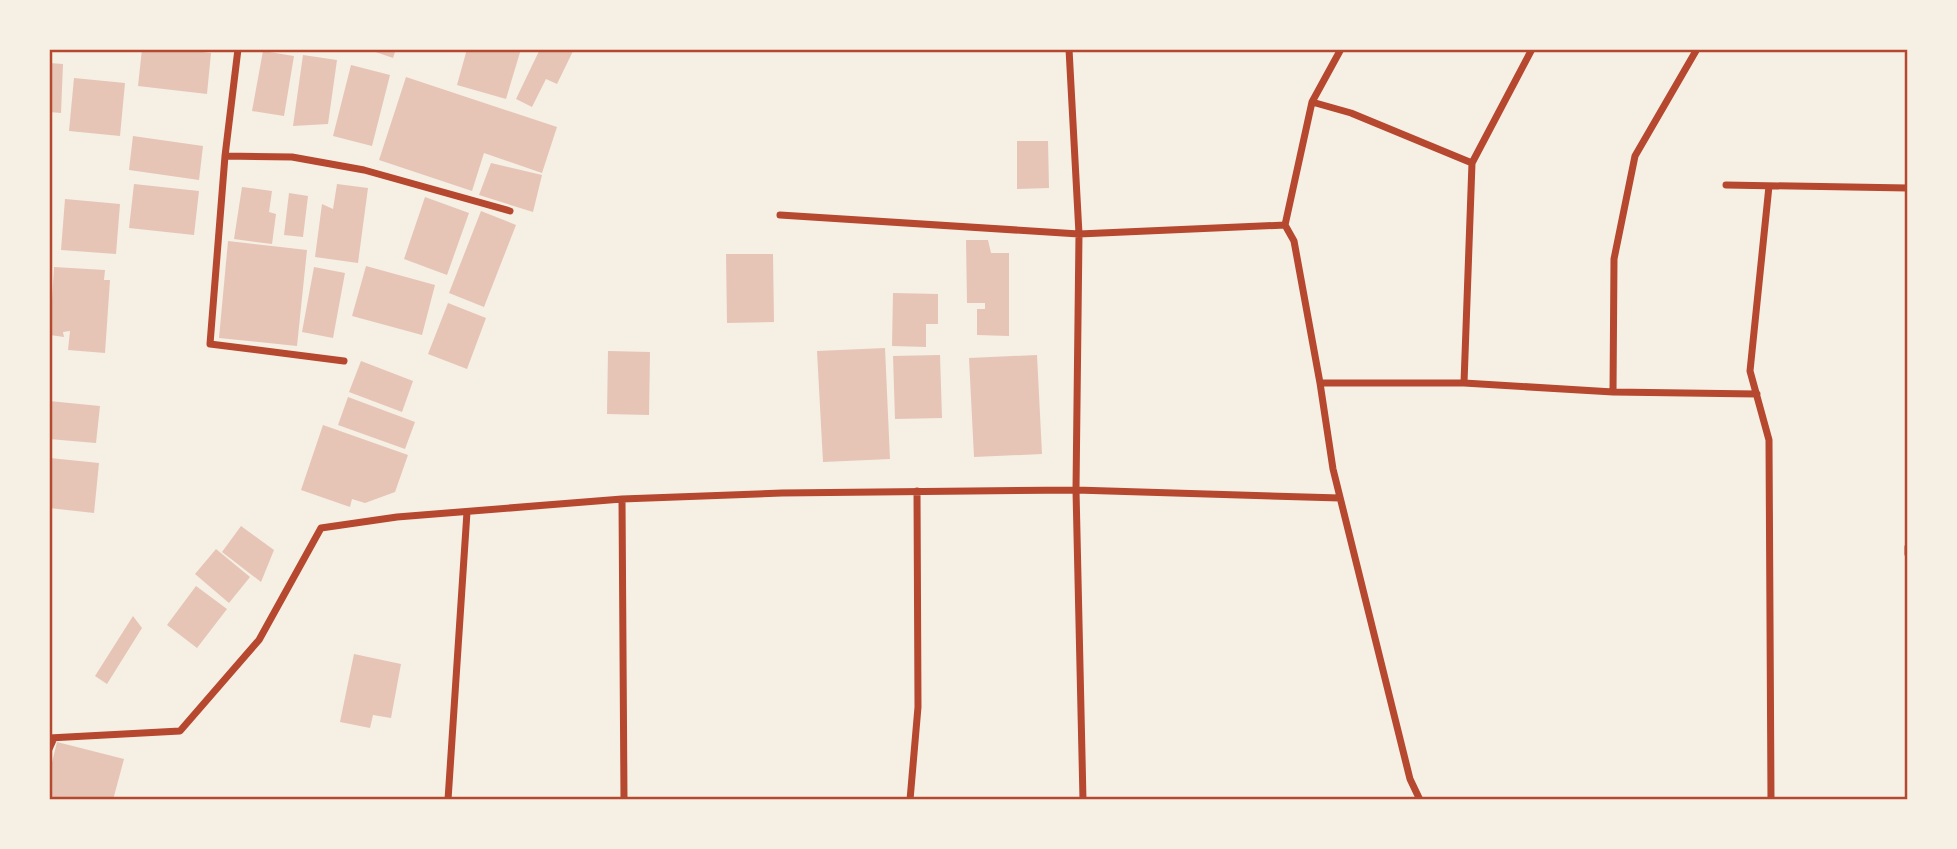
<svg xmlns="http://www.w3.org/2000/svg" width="1957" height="849" viewBox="0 0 1957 849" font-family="Manrope,sans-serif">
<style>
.building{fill:#e6c5b7}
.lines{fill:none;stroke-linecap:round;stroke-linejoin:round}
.minor{stroke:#b5482f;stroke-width:7}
.neatline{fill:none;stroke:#b5482f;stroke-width:2.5}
</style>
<rect width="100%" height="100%" fill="#f6efe4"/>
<!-- building -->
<path class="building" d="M142 49H173L211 53 207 94 138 86Z
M367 49H396L393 58Z
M467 49H521L506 99 457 85Z
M540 49H574L557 84 546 79 532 107 516 99Z
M263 51 294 56 284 116 252 111Z
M303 55 337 60 328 124 293 126Z
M49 63 63 64 61 113 49 112Z
M351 65 390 75 372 146 333 136Z
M406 77 557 127 542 173 484 153 472 191 379 160Z
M74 78 125 83 120 136 69 131Z
M133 136 203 146 199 180 129 170Z
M1017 141H1048L1049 188 1017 189Z
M491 163 542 175 533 212 479 195Z
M134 184 199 191 194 235 129 228Z
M337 184 368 188 358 263 315 257 322 204 333 209Z
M242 187 272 191 269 212 276 214 272 244 234 239Z
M289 193 308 196 303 237 284 235Z
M425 197 469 213 447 275 404 259Z
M65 199 120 204 116 254 61 250Z
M481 211 516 225 484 307 449 293Z
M966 240H988L991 253H1009V336L977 335V309H985V303H967Z
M228 241 307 250 297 346 219 338Z
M726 254H773L774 322 727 323Z
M366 266 435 285 422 335 352 316Z
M54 267 105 270 104 280H110L105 353 68 350 70 331 63 332 64 337 50 335Z
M314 267 345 273 333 338 302 332Z
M893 293 938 294V324H926V347L892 346Z
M448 303 486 318 467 369 428 354Z
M885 348 890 459 823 462 817 351Z
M608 351 650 352 649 415 607 414Z
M940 355 942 418 895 419 893 356Z
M1037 355 1042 454 974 457 969 358Z
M361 361 413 381 402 412 349 392Z
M348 397 415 422 405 449 338 425Z
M49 401 100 406 96 443 49 439Z
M323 425 408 455 395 492 365 503 352 499 350 507 301 490Z
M50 458 99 463 94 513 49 508Z
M241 526 274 550 261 582 222 552Z
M216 549 250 577 229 603 195 574Z
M196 586 227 609 197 648 167 625Z
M133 616 142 628 107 684 95 676Z
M354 654 401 664 391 718 373 715 370 728 340 722Z
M57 742 124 759 113 800H49V775Z"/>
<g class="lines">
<!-- minor -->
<path class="minor" d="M238 49 225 156 210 344 344 361
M1069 49 1079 234 1076 490 1083 800
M1341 49 1312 102 1285 225 1294 241 1320 383 1333 469 1410 779 1420 800
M1312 102 1351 113 1472 163
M225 156 292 157 364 170 510 211
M1726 185 1908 188
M1769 186 1750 371 1769 440 1771 800
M780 215 1079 234 1285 225
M1320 383H1464L1613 392 1757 394
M1464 383 1472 163 1532 49
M1613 392 1614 259 1635 156 1697 49
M622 499 624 800
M1908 547V554
M49 738 180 731 259 640 321 528 397 517 622 499 782 493 1076 490 1340 498
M49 749 54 738
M448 800 467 512
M910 800 918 707 917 491"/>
</g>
<!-- border -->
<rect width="1957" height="849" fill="none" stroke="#f6efe4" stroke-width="102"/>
<rect x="51" y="51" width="1855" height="747" class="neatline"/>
</svg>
